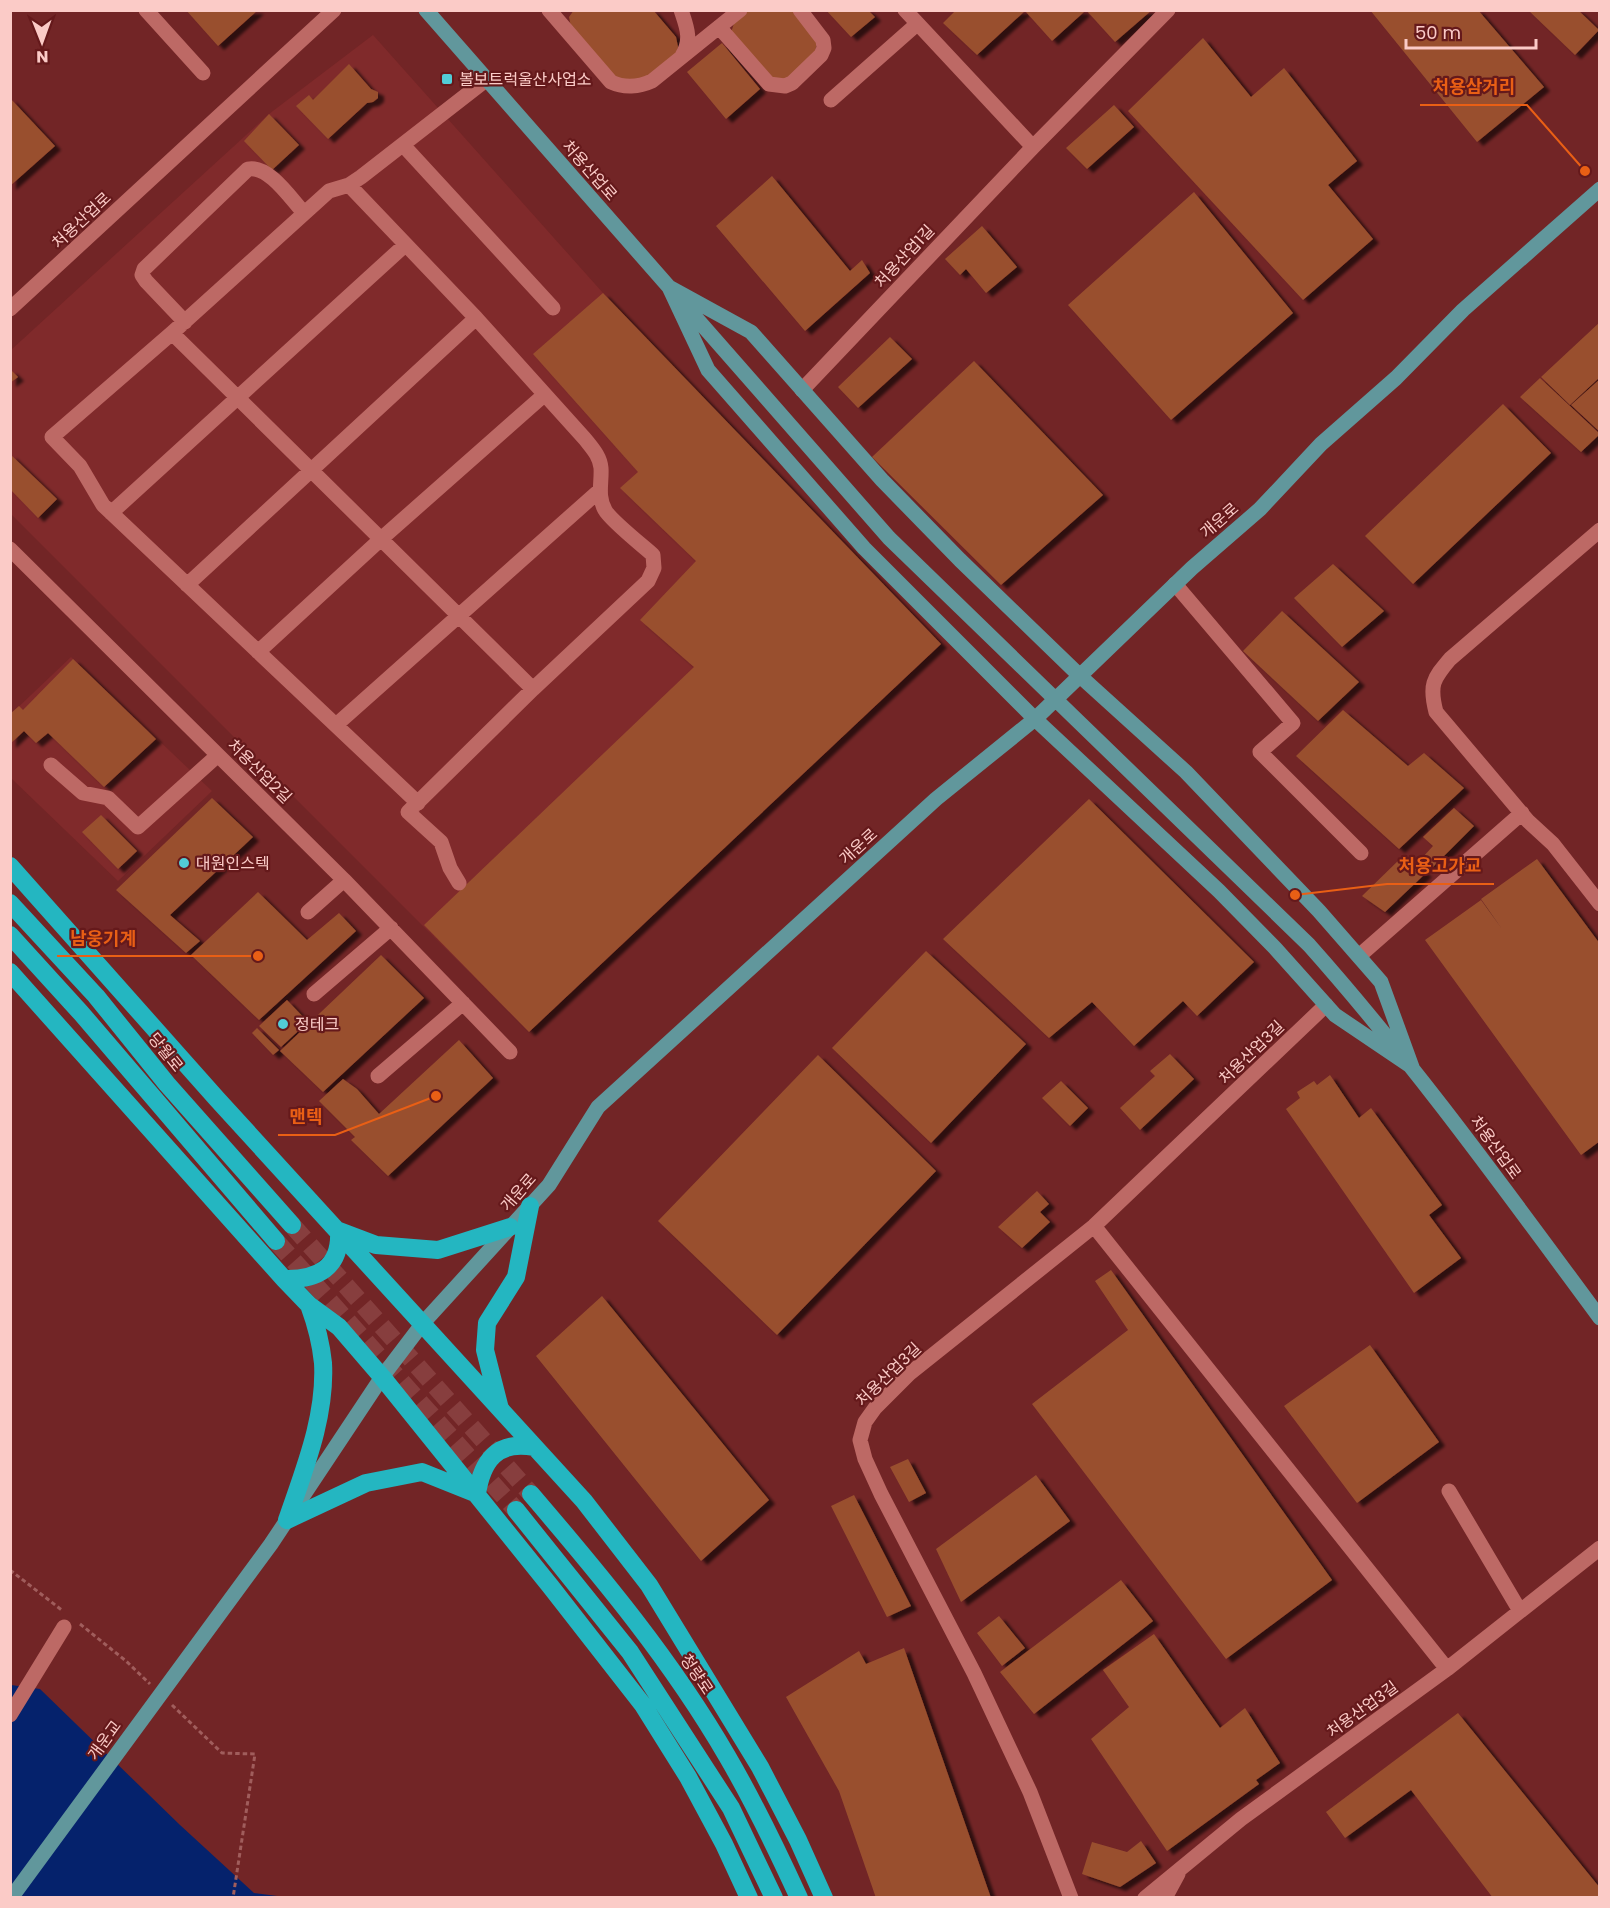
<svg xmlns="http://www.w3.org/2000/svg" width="1610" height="1908" viewBox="0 0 1610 1908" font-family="Poppins,'Noto Sans KR',sans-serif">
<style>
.built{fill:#802a2b}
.water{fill:#05226c}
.building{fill:#994f2f;filter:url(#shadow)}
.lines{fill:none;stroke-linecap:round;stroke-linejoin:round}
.highway-tunnel{stroke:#873e3e;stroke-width:18;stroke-dasharray:18 9;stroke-linecap:butt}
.path{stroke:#a05d5c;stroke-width:3;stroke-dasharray:4.5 3;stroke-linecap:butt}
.minor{stroke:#bd6965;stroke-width:15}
.major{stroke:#61979c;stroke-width:15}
.highway{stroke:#24b6c1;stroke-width:18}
.poi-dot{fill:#52ccd6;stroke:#65191b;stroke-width:2}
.labels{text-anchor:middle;stroke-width:4.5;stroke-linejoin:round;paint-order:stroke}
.poi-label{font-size:16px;fill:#fbcbc7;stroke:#65191b;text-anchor:start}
.street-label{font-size:16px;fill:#fbcbc7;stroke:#65191b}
.leader{fill:none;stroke:#e95f15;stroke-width:2}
.callout-dot{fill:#e95f15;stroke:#65191b;stroke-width:2}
.callout-label{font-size:18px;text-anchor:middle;font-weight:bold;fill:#e95f15;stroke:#65191b;stroke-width:4.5;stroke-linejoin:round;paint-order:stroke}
</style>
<defs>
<filter id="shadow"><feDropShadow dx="6" dy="4" stdDeviation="1.5" flood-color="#0009"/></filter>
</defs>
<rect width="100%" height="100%" fill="#722526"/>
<!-- built -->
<path class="built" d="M373 35 603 293 941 644 529 1032 11 514V350L269 114Z
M71 657 212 791 118 881 11 778V714Z"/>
<!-- water -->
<path class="water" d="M11 1685 40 1689 180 1825 254 1893 285 1897 11 1898Z"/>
<!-- building -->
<path class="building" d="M186 10H258L218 46Z
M574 10H653L676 37 678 47 677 53 642 81 616 79 571 27 569 17Z
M749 10H792L817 40 815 54 784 81 778 83 731 33 734 23Z
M826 10H868L875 17 851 37Z
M956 10H1026L977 55 943 23Z
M1028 10H1082L1084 12 1052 41 1026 12Z
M1086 10H1152L1115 42Z
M1370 10H1478L1544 87 1477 142Z
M1528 10H1578L1599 30 1575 55Z
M1203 38 1251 97 1284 68 1357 161 1328 185 1373 239 1303 300 1128 111Z
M722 43 760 89 726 119 687 72Z
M349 64 371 89 378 92V98L373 102 367 103 328 139 296 106 309 95 313 100Z
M10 98 55 146 10 186Z
M1114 105 1134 127 1087 169 1066 148Z
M269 114 299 145 272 170 244 141Z
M772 176 850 271 862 260 870 273 805 331 716 226Z
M1194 192 1293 313 1171 420 1068 305Z
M982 226 1017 267 986 293 966 269 960 275 945 259Z
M603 293 941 644 529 1032 424 925 694 667 640 620 696 561 620 488 638 472 533 354Z
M1600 322V377L1570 405 1541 377Z
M890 337 912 359 858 408 838 387Z
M974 361 1103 495 1001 585 872 457Z
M10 369 18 377 10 383Z
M1540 378 1600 434 1581 452 1520 397Z
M1600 379V432L1571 405Z
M1503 404 1551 453 1413 584 1365 536Z
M10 454 57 499 38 518 10 489Z
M1333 564 1384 611 1342 647 1294 598Z
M1282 611 1359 682 1318 721 1243 651Z
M73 659 156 739 104 787 48 733 36 743 24 731 10 744V714L19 706 23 710Z
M1343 710 1408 766 1424 753 1464 788 1399 849 1296 756Z
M212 798 253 837 170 915 200 941 186 953 116 890Z
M1089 799 1254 962 1197 1016 1183 1001 1134 1046 1092 1002 1049 1038 943 939Z
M1454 808 1474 826 1433 867 1422 858 1433 846 1423 837Z
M101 815 137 851 118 869 82 832Z
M1402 857 1426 873 1385 912 1362 896Z
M1537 859 1600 944V1141L1581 1155 1425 940 1481 900 1502 929 1481 899Z
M258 892 307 940 339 913 356 931 259 1020 191 955Z
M926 951 1026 1044 931 1143 832 1048Z
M381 955 424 998 323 1092 280 1051Z
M287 1000 308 1022 281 1047 259 1026Z
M257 1028 279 1050 273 1055 252 1033Z
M459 1040 493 1078 388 1176 351 1140 355 1137 319 1101 343 1079 357 1089 379 1114Z
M1170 1054 1194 1079 1140 1130 1120 1108 1155 1076 1150 1071Z
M818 1055 936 1171 777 1335 658 1221Z
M1330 1075 1359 1118 1371 1108 1442 1205 1429 1215 1461 1258 1414 1293 1286 1109 1300 1098 1297 1092 1314 1081 1317 1085Z
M1061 1081 1088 1108 1070 1126 1042 1098Z
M1037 1191 1049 1204 1040 1212 1050 1222 1022 1248 998 1227Z
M1111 1270 1332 1580 1226 1659 1032 1404 1128 1330 1095 1281Z
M602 1296 769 1500 701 1561 536 1356Z
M1370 1345 1439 1442 1357 1503 1284 1406Z
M908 1459 926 1493 909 1502 890 1467Z
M1036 1475 1070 1521 961 1602 936 1549Z
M854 1495 911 1606 887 1617 831 1506Z
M1121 1580 1153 1621 1034 1714 1000 1672Z
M999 1616 1025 1648 1002 1666 977 1633Z
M1154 1634 1220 1728 1245 1708 1280 1763 1256 1780 1259 1784 1167 1851 1091 1739 1129 1707 1103 1670Z
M904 1648 991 1898H876L839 1791 786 1697 859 1651 866 1664Z
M1458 1713 1600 1888V1898H1493L1411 1790 1345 1838 1326 1812Z
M1141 1841 1156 1863 1120 1887 1082 1874 1092 1842 1127 1852Z"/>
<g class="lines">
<!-- highway-tunnel -->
<path class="highway-tunnel" d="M292 1225 531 1494
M276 1241 516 1510"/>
<!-- path -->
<path class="path" d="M10 1570 63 1611
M80 1624 126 1661 150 1684
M172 1705 222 1753 255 1754 233 1898"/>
<!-- minor -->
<path class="minor" d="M146 10 203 73
M549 10 611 82C624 88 639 87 652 81L740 10
M681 10C687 28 692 39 682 56
M905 10 1033 147
M719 27 769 84 785 86 792 83 821 55 824 48 823 40 800 10
M831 100 917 24
M403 145 553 308
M349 185 476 318 585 439C592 448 600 456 601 468 602 482 597 496 605 510 610 520 643 546 653 555L654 568 648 581 533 689 408 812 441 842 450 868 459 883
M10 309 334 10
M185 322 146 281 142 275 144 269 248 169C269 165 291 199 304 213
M172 333 533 689
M802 390 1033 147 1168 10
M111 513 405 245
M1600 530 1450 659C1433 679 1429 685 1436 712L1528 821 1553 844 1600 904
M10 549 344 880 510 1052
M1175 584 1293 723 1260 752 1361 853
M187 585 476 318
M258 652 381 539 544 395
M336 725 600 490
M51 765 83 793 108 798 138 827 218 755
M418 803 103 505 80 466 52 437 172 333 329 191 349 185 361 177 487 79
M308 912 344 880
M1359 956 1522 813
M314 994 391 928
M378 1076 463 1003
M1094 1226 1447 1669
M1449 1491 1520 1611
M10 1715 64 1627
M1071 1898 1030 1792 974 1673 881 1494 865 1459 860 1440 865 1422 875 1408 909 1374 1094 1226 1326 1005
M1145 1898 1241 1819 1447 1669 1600 1548
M1165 1898 1178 1874"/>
<!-- major -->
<path class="major" d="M426 10 889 538 1309 945C1414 1063 1506 1191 1600 1318
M669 287 751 332 882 480 960 560 1080 676 1186 772 1319 911 1381 982 1412 1067 1335 1015 1275 948 1219 891 1035 719 864 548 708 370Z
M11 1898 271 1544 382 1377 423 1323 549 1185 598 1107 936 799 1035 719 1192 568 1260 509 1321 444 1396 378 1463 310 1600 189"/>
<!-- highway -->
<path class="highway" d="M10 866 217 1099 584 1501 649 1585 760 1767 798 1840 824 1898
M10 903 96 996 167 1084 292 1225
M10 935 81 1013 276 1241
M10 972 284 1279 309 1305 339 1327 382 1377 551 1587 643 1705 688 1777 724 1844 749 1898
M284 1279C317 1280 341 1268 339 1231L376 1245 438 1250 510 1227
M500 1409 485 1350 487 1323 516 1277 530 1206
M531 1494C602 1577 672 1661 727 1756 754 1802 777 1850 799 1898
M516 1510 630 1652 731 1808 774 1898
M287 1520 366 1483 422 1472 477 1494C482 1461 497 1440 534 1447
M287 1520C304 1470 326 1417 323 1363 321 1343 316 1324 309 1305"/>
</g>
<!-- markers -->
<g class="poi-dot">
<rect x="441" y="73" width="12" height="12" rx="3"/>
<circle cx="184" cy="863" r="6"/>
<circle cx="283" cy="1024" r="6"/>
</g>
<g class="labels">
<!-- poi labels -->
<g class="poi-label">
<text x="459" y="85">볼보트럭울산사업소</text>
<text x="196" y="869">대원인스텍</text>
<text x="295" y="1030">정테크</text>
</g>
<!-- street labels -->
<g class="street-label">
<text transform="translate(590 170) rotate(49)" y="6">처용산업로</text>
<text transform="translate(81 220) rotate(-43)" y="6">처용산업로</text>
<text transform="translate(904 256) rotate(-47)" y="6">처용산업1길</text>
<text transform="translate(1219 520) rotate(-41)" y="6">개운로</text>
<text transform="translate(260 771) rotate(45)" y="6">처용산업2길</text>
<text transform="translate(858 846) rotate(-42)" y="6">개운로</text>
<text transform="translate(166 1052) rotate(51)" y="6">당월로</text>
<text transform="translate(1251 1052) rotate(-44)" y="6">처용산업3길</text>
<text transform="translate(1496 1147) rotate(54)" y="6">처용산업로</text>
<text transform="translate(518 1192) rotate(-49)" y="6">개운로</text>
<text transform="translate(888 1374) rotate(-44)" y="6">처용산업3길</text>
<text transform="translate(697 1674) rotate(56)" y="6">청량로</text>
<text transform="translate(1362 1709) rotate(-36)" y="6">처용산업3길</text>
<text transform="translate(104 1740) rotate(-54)" y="6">개운교</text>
</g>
</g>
<!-- callouts -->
<path class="leader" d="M1585 171L1527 105H1420M1295 895L1387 884H1494M258 956L148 956H57M436 1096L335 1135H278"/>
<g class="callout-dot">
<circle cx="1585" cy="171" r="6"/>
<circle cx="1295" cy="895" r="6"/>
<circle cx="258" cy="956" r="6"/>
<circle cx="436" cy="1096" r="6"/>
</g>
<g class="callout-label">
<text x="1474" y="93">처용삼거리</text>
<text x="1440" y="872">처용고가교</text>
<text x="103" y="945">남웅기계</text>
<text x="306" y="1123">맨텍</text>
</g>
<!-- border -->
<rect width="1610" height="1908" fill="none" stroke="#fbcbc7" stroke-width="24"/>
<!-- north arrow -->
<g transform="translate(42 42) rotate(179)" stroke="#65191b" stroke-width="4.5" paint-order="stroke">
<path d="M0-4.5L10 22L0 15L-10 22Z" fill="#fbcbc7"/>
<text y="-9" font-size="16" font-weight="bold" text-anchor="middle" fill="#fbcbc7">N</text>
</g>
<!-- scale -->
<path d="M1406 39v9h130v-9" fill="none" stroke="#fbcbc7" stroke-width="3"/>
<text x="1415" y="39" font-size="18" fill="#fbcbc7" stroke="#65191b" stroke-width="4.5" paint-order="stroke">50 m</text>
</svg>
